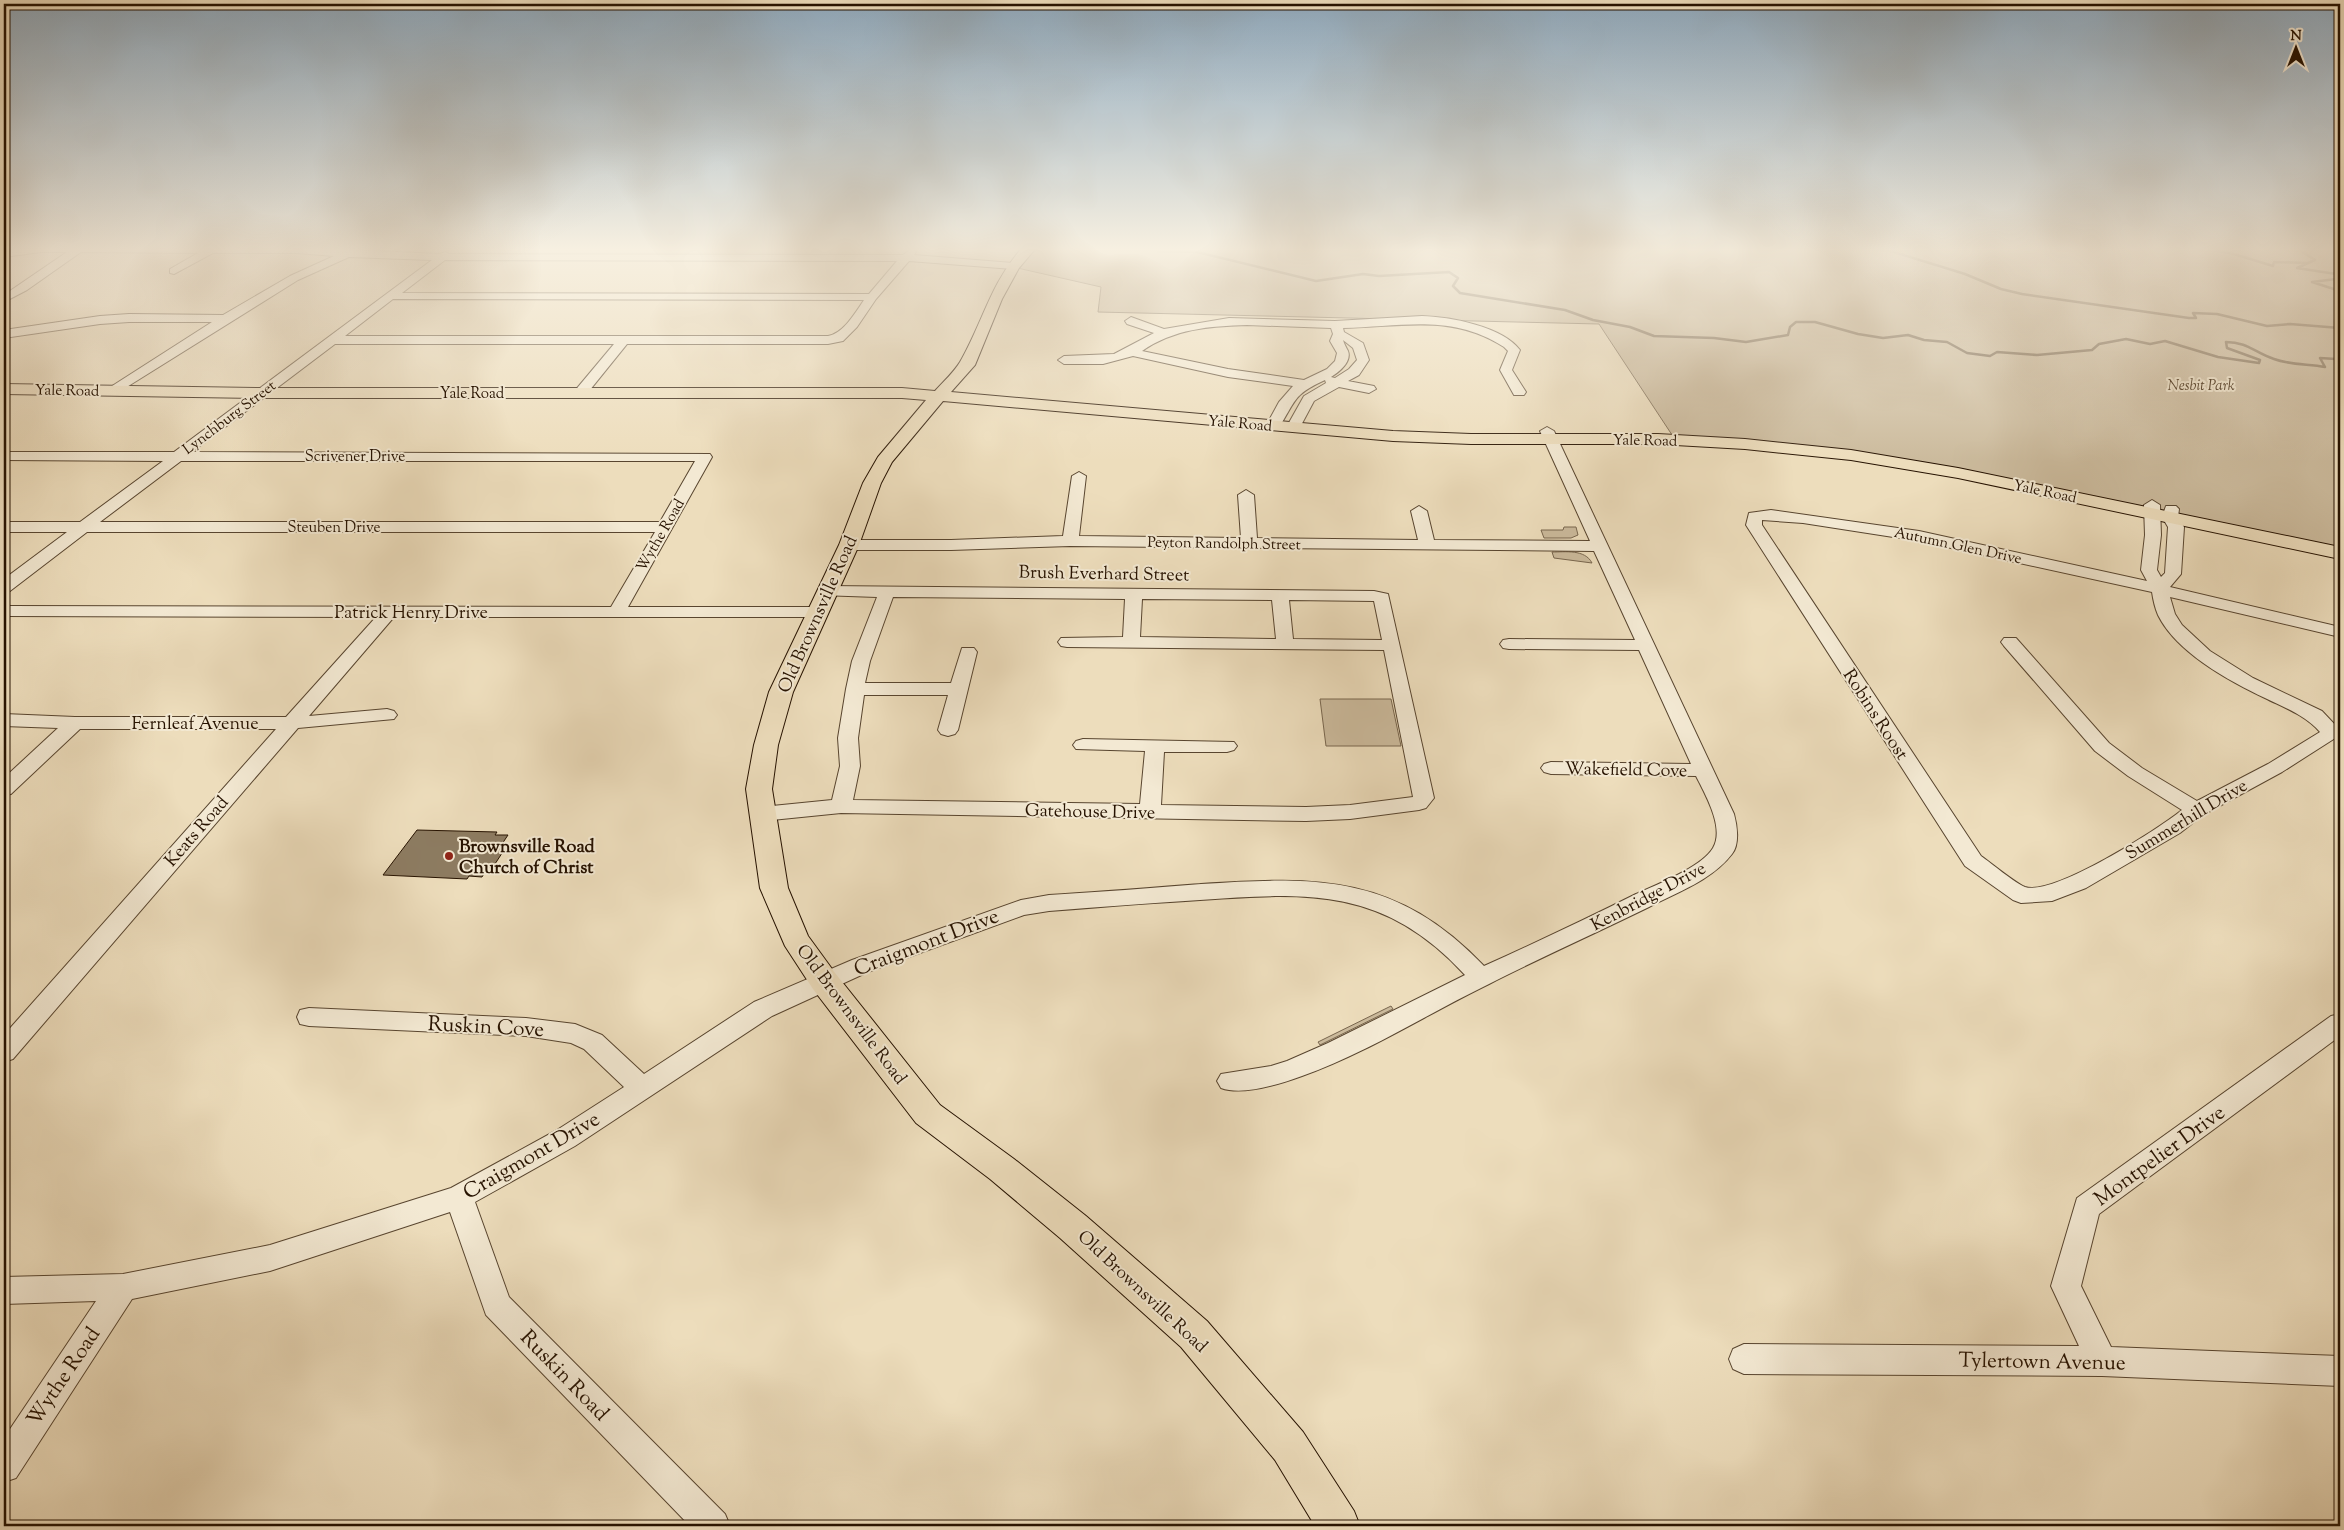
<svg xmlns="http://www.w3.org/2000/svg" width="2344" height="1530" viewBox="0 0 2344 1530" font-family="'Sorts Mill Goudy',serif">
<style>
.green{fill:#cbba9c;stroke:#78664e}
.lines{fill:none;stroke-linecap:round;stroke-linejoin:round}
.stream{stroke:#75624a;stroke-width:2.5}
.building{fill:#8d7c62;stroke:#261200}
.minor-casing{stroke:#58452f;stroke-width:2}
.major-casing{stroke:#261200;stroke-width:2}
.minor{fill:#f3e9d3;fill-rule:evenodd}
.major{fill:#edddbc;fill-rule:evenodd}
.poi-dot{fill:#8f2418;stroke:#f3e9d3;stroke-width:2}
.labels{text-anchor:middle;stroke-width:4;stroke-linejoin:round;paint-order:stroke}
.far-park-label{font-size:15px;font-style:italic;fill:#604d37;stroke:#f3e9d3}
.far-street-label{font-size:15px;fill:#261200;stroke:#f3e9d3}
.street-label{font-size:18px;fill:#261200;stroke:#f3e9d3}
.poi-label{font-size:18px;font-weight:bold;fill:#261200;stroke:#f3e9d3;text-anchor:start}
.near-street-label{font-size:21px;fill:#261200;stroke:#f3e9d3}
</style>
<rect width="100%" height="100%" fill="#edddbc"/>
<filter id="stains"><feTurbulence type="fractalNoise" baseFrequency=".004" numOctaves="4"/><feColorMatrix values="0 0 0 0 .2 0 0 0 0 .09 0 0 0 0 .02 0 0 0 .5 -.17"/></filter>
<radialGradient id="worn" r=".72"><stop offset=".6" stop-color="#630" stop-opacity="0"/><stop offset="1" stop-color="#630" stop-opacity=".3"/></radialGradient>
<!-- green -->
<path class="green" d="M1029 248H2340V554L2154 515 1842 455 1676 441 1599 324 1098 312 1101 287 1013 267Z
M1564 527H1576L1578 535 1571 538H1544L1541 530H1563Z
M1552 552C1565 552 1585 549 1592 563L1554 558Z
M1320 699H1391L1401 746H1326Z
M1391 1006 1393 1009 1320 1045 1318 1042Z"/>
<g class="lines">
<!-- stream -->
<path class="stream" d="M1881 248 1965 274 2001 289 2022 294 2189 318H2196L2193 313 2217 314 2267 326 2290 324 2340 328
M2202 248 2234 254 2273 266 2274 262 2308 263 2297 268 2336 274V279L2312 282 2340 291
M2296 248 2315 260 2308 263
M1158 251 1197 252 1316 281 1363 274 1379 276 1449 272 1458 278 1453 286 1460 293 1565 310 1593 320 1630 327 1654 336 1714 338 1746 342 1788 335 1790 327 1796 322H1815L1858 334 1883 338 1908 335 1924 340 1947 342 1967 353 1990 356 1997 352 2037 355 2092 350 2099 344 2126 339 2150 344 2165 341 2218 357 2259 363 2260 360 2227 348 2226 342C2248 342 2255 353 2274 359 2290 365 2308 364 2325 367L2320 358 2336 359 2340 362"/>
</g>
<!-- building -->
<path class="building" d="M417 830 497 832 495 835H508L502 844H508L493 867H488L482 877 469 876 467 879 383 875Z"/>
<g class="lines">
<defs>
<path id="minor" d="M26 248H310L440 254 445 252 449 254 903 255 911 249 916 252 914 255 1013 263 1018 266 1013 269 909 261 876 299 857 327 843 341 828 344H627L585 396 580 397 573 393 614 344H335L192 452 710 454 712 457 628 607H818L824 608 827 612 824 616 818 617H394L309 716 387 709 394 711 397 715 394 719 298 728 13 1059 4 1062V1035L276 729H80L11 794 4 795V778L58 728 4 726V714L75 717H286L376 617 4 616V606L611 607 655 532H87L10 591 4 592V579L67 532H4V522H80L163 461 4 460V452H174L432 260 349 257 298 280 114 395 109 394 107 391 109 388 212 322H129L100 324 4 338V330L100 316 129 314 223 315 290 276 334 256 297 253H213L174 274 170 273V269L198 253 81 252 27 290 4 302V295L67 252H41L4 257V251ZM445 260 897 261 869 294 402 293ZM393 299 864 300C855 313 844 333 828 336H345ZM181 461H695L660 522H100Z
M1422 316C1450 317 1502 326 1520 350L1512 370 1526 392 1524 395H1514L1500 370 1508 351 1504 347C1451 313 1401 327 1343 328L1344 332 1363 343 1369 360 1359 375 1348 381 1374 386 1376 389 1369 393 1339 387 1314 401 1298 431 1293 432 1286 428 1304 396 1326 383 1325 380C1292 395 1296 401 1278 429L1273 430 1266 426 1279 402 1293 386 1228 377 1133 356 1103 364H1064L1058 360 1064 356 1114 354 1154 333 1127 324 1125 321 1131 317 1164 329 1229 318 1335 321ZM1247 325 1331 328 1333 334 1330 341 1337 353 1335 361 1327 369 1304 380 1228 369 1142 351C1174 329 1209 326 1247 325ZM1343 340 1353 348 1357 360 1349 369 1335 378 1331 377C1340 372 1352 361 1348 351 1346 347 1344 344 1343 340Z
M1547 427 1554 431 1734 814C1737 825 1740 844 1732 854 1712 880 1678 892 1649 907 1596 933 1542 957 1489 984 1427 1014 1367 1053 1302 1076 1280 1084 1243 1096 1221 1088L1217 1081 1221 1074 1271 1066 1287 1061 1328 1043 1465 975C1385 888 1309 892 1200 900 1150 903 1099 907 1049 911L1024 915 868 972 772 1016 575 1146 475 1202 509 1297 725 1514 730 1526H690L486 1315 450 1212 270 1271 132 1299 16 1478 4 1482V1438L96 1301 4 1304V1277L123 1274 270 1245 451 1188 557 1130 624 1087 584 1049 571 1043 526 1036 309 1026 300 1024 297 1017 300 1010 309 1008 526 1018 575 1024 602 1035 644 1074 754 1002 852 960 1021 900 1049 895C1100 892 1150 888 1201 884 1319 876 1397 875 1484 966 1535 943 1586 919 1636 894 1656 885 1702 867 1713 848 1725 828 1705 794 1696 776L1551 774 1544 772 1541 768 1544 764 1551 762 1691 764 1639 650 1509 649 1503 648 1500 644 1503 640 1509 639 1635 640 1594 551 1070 546 951 550H849L843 548 841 545 843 542 849 540H951L1063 536 1072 476 1079 472 1086 476 1079 536 1241 538 1238 495 1246 490 1254 495 1257 538 1418 540 1411 511 1419 506 1427 511 1434 540 1590 541 1540 431Z
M2152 500 2160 505 2161 535 2157 570 2161 577 2165 573 2168 527 2162 517 2166 506H2176L2179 509 2178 517 2184 527 2181 574 2170 587 2340 627V637L2170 597 2175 614 2182 625 2210 651 2253 678 2322 711 2339 729 2340 735 2282 772 2203 815 2180 833 2086 888 2052 901 2021 903 2013 900 1965 866 1746 525 1749 513 1771 510 1919 531 2147 581 2141 570 2145 535 2144 505ZM1762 520 1803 523 1919 541 2152 592C2153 599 2155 608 2158 615 2176 652 2229 681 2265 698 2285 708 2305 715 2320 732L2268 764 2197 801 2142 768 2109 743 2016 638H2004L2001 642 2004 646 2095 751 2128 776 2182 810C2157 830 2054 896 2025 887 2015 883 1991 863 1981 856L1762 525Z
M826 586 1374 591 1388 594 1434 798 1426 808 1419 810 1350 819 1306 821 841 813 762 821 755 819 752 814 755 809 762 807 832 800 840 766 838 738 846 689 852 661 877 597 820 595 818 591 820 587ZM893 597 1125 599 1123 637 1061 638 1058 642 1061 646 1067 647 1384 650 1413 797 1350 805 1306 807 1161 805 1164 752H1227L1234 750 1237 746 1234 742 1083 739 1076 741 1073 745 1076 749 1145 751 1140 804 853 800 860 766 858 738 864 695H948L938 730 941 734 948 736 955 734 958 730 977 652 974 648H962L951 683H865L870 661ZM1142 599 1272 600 1276 639 1140 637ZM1289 600 1374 601 1382 640 1293 639Z
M2340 1014V1036L2099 1214 2081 1286 2111 1347 2340 1356V1386L2102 1376 1744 1374 1733 1369 1729 1359 1733 1349 1744 1344 2079 1346 2051 1286 2077 1198 2331 1016Z"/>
<path id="major" d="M1022 248H1036L1019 268 1002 299 975 365 951 392 1393 431 1471 434H1658L1745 439 1851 450 1958 468 2340 547V559L1958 478 1851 460 1745 449 1658 444H1471L1393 441 943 401 892 462 881 483 859 545 793 692 778 745 772 789 788 888 808 936 835 973 940 1105 1014 1159 1086 1216 1207 1321 1303 1432 1354 1511 1360 1526H1315L1275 1460 1181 1347 1060 1238 990 1179 916 1123 813 989 785 946 760 888 746 789 754 745 769 692 839 545 863 483 878 457 926 400 902 398H260L4 394V384L260 388H902L935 391C943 382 954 372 960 362 983 322 990 284 1022 248Z"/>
</defs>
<!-- minor casing -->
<use href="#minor" class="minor-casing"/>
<!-- major casing -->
<use href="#major" class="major-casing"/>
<!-- minor -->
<use href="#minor" class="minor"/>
<!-- major -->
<use href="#major" class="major"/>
</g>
<!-- sky -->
<linearGradient id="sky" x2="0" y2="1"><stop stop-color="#8fa9bd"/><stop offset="0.54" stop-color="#f7f0e1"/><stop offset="1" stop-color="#f7f0e1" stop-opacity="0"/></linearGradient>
<rect width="2344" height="462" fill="url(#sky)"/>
<!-- markers -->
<circle class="poi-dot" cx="449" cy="856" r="5"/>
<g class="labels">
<!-- far-park labels -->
<g class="far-park-label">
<text x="2201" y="390">Nesbit Park</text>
</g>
<!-- far-street labels -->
<g class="far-street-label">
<text transform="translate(67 390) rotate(1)" y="5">Yale Road</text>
<text x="472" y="398">Yale Road</text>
<text transform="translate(229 417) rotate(-37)" y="5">Lynchburg Street</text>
<text transform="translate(1240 423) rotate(5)" y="5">Yale Road</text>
<text transform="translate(1645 440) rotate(1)" y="5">Yale Road</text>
<text x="355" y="461">Scrivener Drive</text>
<text transform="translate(2045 491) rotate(12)" y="5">Yale Road</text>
<text x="334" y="532">Steuben Drive</text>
<text transform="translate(660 535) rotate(-60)" y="5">Wythe Road</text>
<text transform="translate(1224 543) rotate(1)" y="5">Peyton Randolph Street</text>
<text transform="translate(1958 545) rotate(12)" y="5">Autumn Glen Drive</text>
</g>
<!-- street labels -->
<g class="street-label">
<text transform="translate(1104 573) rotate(1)" y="6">Brush Everhard Street</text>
<text x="411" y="618">Patrick Henry Drive</text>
<text transform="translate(817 614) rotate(-66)" y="6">Old Brownsville Road</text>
<text transform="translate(1876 714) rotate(57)" y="6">Robins Roost</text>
<text x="195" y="729">Fernleaf Avenue</text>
<text transform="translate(1626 769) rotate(1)" y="6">Wakefield Cove</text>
<text transform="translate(1090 811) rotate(1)" y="6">Gatehouse Drive</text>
<text transform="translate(2186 819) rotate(-31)" y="6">Summerhill Drive</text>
<text transform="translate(196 831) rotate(-49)" y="6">Keats Road</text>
<text transform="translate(1648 896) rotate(-28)" y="6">Kenbridge Drive</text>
<text transform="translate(852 1014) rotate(53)" y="6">Old Brownsville Road</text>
<text transform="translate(1143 1291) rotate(43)" y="6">Old Brownsville Road</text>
</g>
<!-- poi labels -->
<g class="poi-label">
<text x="459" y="852">Brownsville Road<tspan x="459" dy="21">Church of Christ</tspan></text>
</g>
<!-- near-street labels -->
<g class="near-street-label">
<text transform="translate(926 942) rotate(-21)" y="7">Craigmont Drive</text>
<text transform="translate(486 1026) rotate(3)" y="7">Ruskin Cove</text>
<text transform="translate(531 1155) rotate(-30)" y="7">Craigmont Drive</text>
<text transform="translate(2159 1155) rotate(-36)" y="7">Montpelier Drive</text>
<text transform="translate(2042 1361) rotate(1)" y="7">Tylertown Avenue</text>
<text transform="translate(565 1375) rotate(46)" y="7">Ruskin Road</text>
<text transform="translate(63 1376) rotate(-56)" y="7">Wythe Road</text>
</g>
</g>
<!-- margin -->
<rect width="2344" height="1530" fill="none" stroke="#edddbc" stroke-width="20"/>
<rect x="5" y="5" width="2334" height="1520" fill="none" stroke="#261200" stroke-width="2.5"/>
<rect x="10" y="10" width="2324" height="1510" fill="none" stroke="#261200"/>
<!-- north arrow -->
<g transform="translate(2296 48)" stroke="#f3e9d3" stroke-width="4" paint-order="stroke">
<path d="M0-4L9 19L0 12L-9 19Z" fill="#261200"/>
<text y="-8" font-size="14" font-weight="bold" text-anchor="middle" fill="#261200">N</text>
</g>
<rect width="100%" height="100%" filter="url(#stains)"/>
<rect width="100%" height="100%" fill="url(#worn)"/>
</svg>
